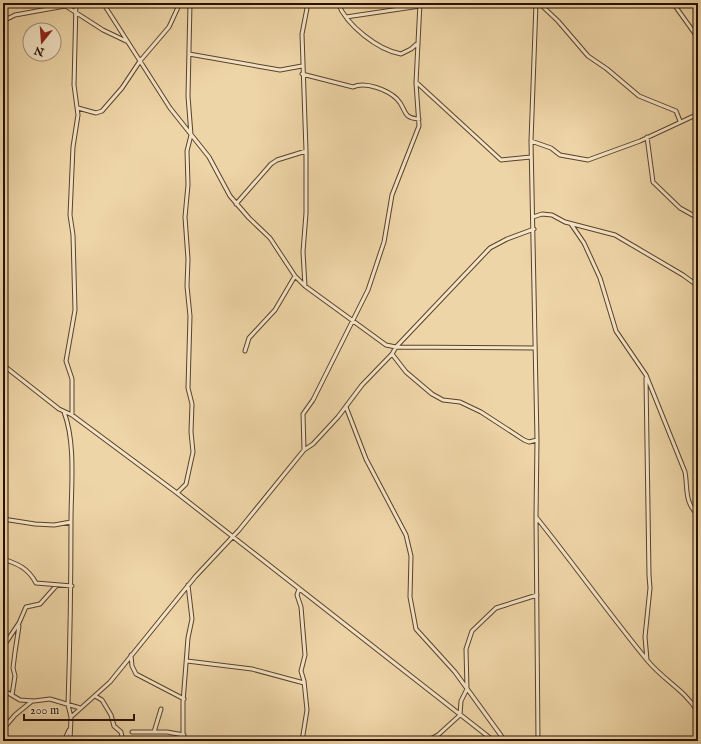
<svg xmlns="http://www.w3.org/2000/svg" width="701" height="744" viewBox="0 0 701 744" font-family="'IM FELL English',serif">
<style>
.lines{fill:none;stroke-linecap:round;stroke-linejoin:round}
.minor-casing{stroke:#5a412a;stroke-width:5}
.minor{stroke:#f4e4c6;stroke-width:3}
</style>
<rect width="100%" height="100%" fill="#eed5a7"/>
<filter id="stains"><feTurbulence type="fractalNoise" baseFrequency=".005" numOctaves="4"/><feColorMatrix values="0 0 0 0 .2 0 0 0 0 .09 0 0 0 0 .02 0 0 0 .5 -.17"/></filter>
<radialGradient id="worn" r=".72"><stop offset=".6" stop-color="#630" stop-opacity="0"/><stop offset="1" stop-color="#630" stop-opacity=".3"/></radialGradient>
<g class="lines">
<defs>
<path id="minor" d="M61 3 103 30 126 41
M103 3 170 108 209 157 230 196 249 218 270 238 295 276 305 286 386 345 396 347 534 348
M338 3C346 25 378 50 401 54L411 49 418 43 420 3
M536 3 531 141 537 440 536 517 538 741
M539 3 558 21 588 56 607 69 639 96 676 111 680 121
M673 3 698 38
M346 17 420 6
M3 21 15 15 65 6
M189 54 280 70 302 66
M302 74 353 87C365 81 388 90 397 99 407 109 401 118 419 119
M416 82 501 160 531 157
M698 107 696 112 698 114
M78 108 96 113 102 111 122 88 140 61 169 27 180 3
M647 137 653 182 680 208 698 218
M531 141 551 148 560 155 588 160 640 141 698 114
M236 204 271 164 277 160 306 151
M533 217 542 214 552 215 565 222 615 235 683 275 698 286
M571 224 584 243 600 278 616 331 646 375 685 472C688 489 684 502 698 515
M305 286 303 252 306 213V151L302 34 308 3
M245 351 249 338 275 310 295 276
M392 354 406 372 432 394 443 400 460 402 481 412 524 440 529 442 537 440
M3 365 59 409 72 415 177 493 494 741
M646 378 649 575 650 588 645 637 647 660
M346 407 366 459 406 535 411 556 410 597 416 629 455 672 505 741
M64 412C76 443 71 488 71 520 71 582 70 644 68 705L71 717 70 741
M72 415V379L66 361 75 310 73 235 70 215 73 147 78 115 74 85 76 3
M304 450 303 414 313 400 368 290 384 242 392 195 419 126 416 83 418 43
M177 493 186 484 193 452 191 432 192 404 188 388 190 316 187 286 188 259 185 217 188 185 187 151 191 135 188 96 190 3
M536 517C574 564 609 614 647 660 663 680 684 689 698 712
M3 519 35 524 54 525 71 522
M3 559C18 564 28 568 36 583L72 586
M299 589 297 595 301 607 305 655 301 671 304 681 307 710 302 741
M3 647 19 623 26 607 40 604 57 585
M131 655 132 666 136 674 184 699
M187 661 252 669 304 683
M3 690 20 700 34 701 50 699 80 708
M12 695 15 676 13 668 15 652 19 626
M95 696 102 700 111 715 114 726 121 732 123 741
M71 717 110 682 195 577 239 530 304 450 313 444 338 417 362 385 392 354 396 347 490 248 507 239 534 229
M3 729 15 715 32 701
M132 732H167L184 735
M154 732 161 709
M64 741 69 730
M183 741V702L188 638 192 619 188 585
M427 741 438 735 460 715 461 701 467 689 466 649 472 631 496 608 537 595"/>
</defs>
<!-- minor casing -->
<use href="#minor" class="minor-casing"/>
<!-- minor -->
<use href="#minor" class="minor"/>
</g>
<!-- margin -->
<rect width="701" height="744" fill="none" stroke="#eed5a7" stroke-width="16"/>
<rect x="4" y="4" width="693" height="736" fill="none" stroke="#291000" stroke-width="2"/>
<rect x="8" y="8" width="685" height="728" fill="none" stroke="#291000"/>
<!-- north arrow -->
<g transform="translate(42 42) rotate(197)"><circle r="19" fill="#f4e4c6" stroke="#a38f77"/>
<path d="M0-3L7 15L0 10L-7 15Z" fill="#8f2418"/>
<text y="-6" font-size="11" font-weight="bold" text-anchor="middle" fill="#291000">N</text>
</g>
<!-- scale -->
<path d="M24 714v6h110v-6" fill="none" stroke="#291000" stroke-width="2"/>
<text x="30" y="714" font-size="12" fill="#291000" stroke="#f4e4c6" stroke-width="3" paint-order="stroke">200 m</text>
<rect width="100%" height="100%" filter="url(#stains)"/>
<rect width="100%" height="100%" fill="url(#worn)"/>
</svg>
